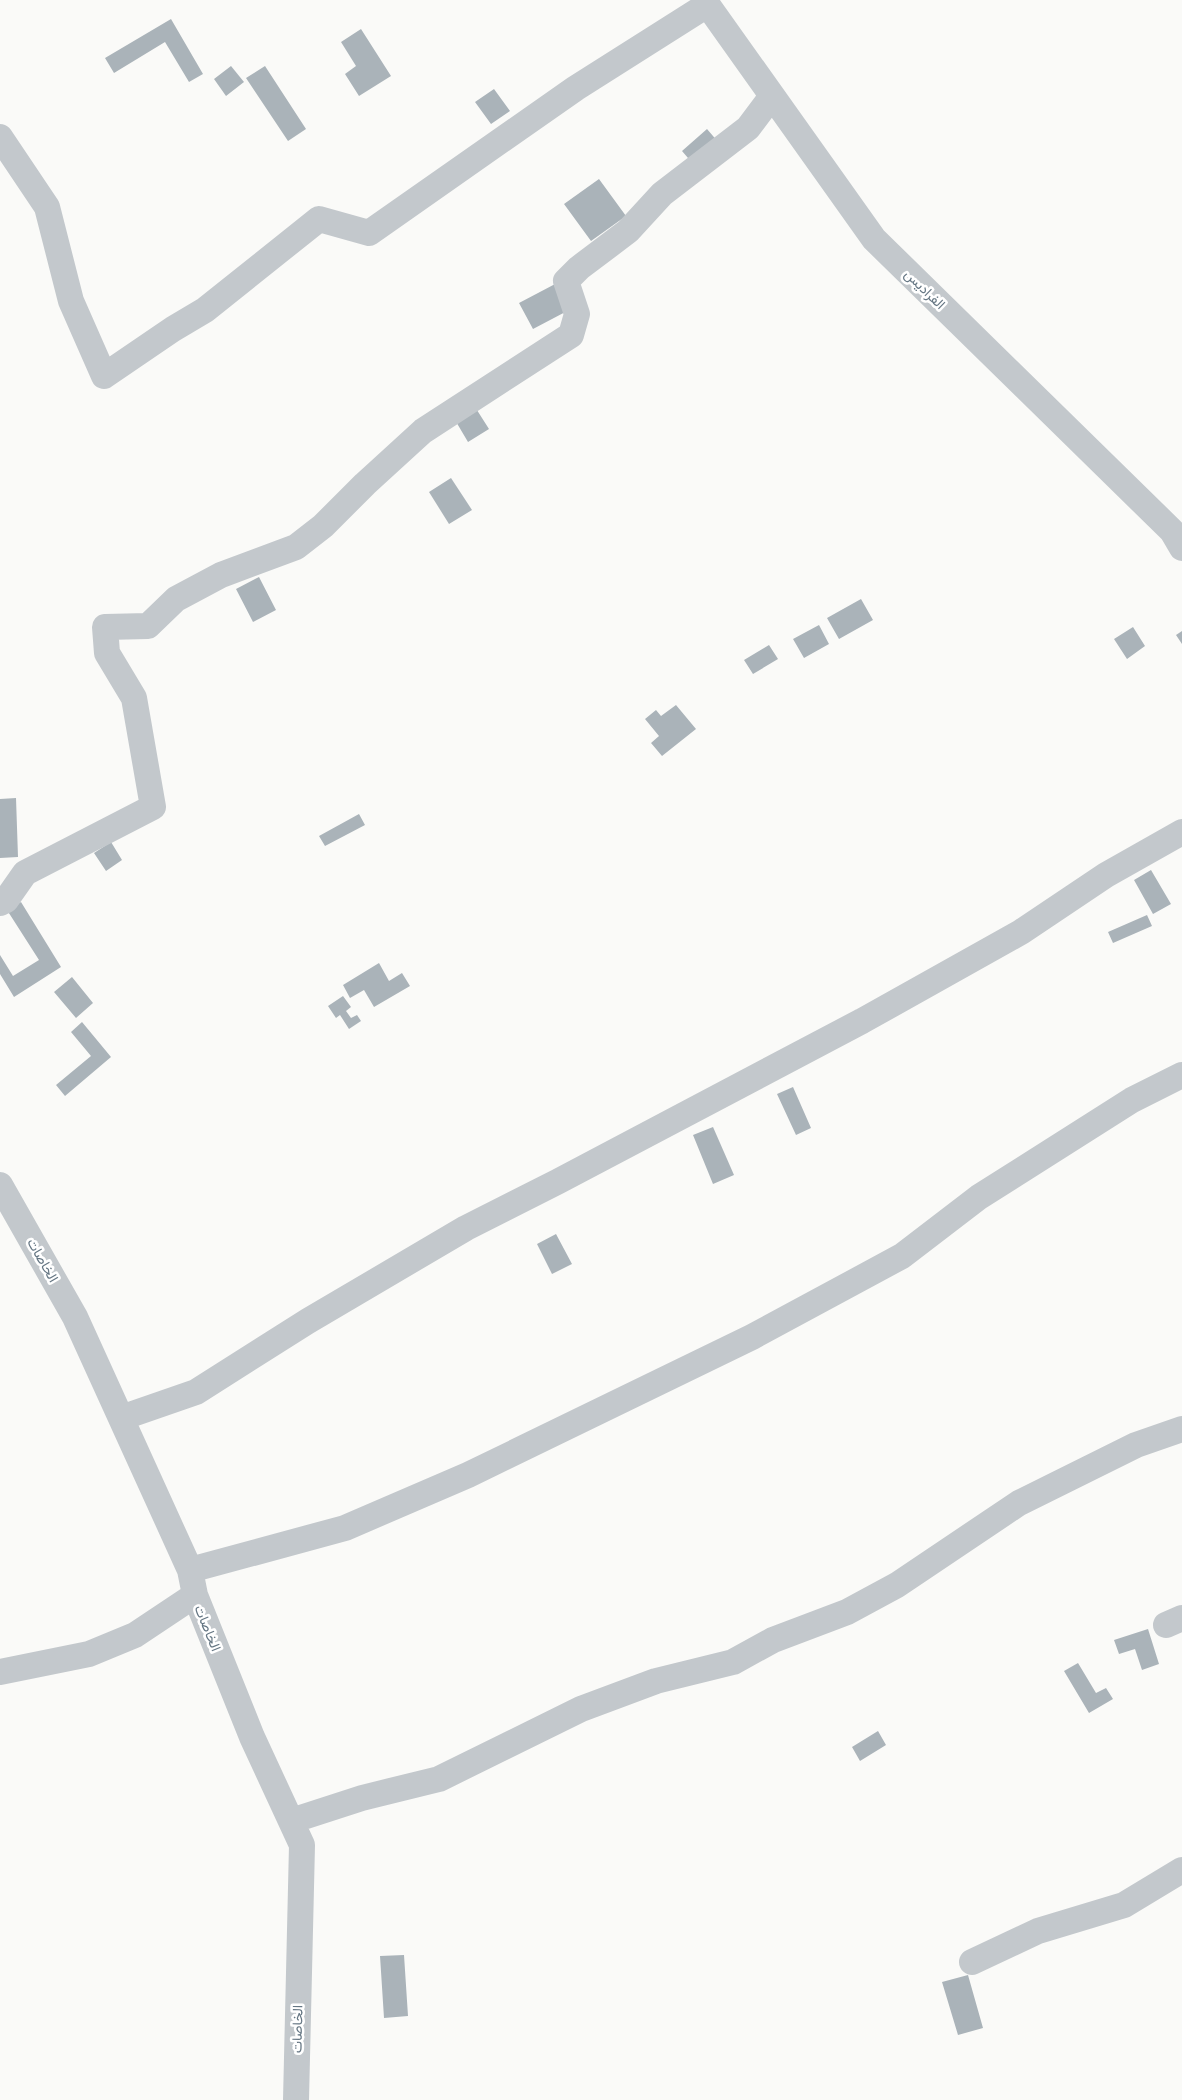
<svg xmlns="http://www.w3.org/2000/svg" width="1182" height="2100" viewBox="0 0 1182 2100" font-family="'PT Sans',Vazirmatn,sans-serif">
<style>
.building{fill:#aab3b9}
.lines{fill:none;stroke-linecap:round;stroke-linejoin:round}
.minor{stroke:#c3c8cc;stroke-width:26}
.labels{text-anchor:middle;stroke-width:5;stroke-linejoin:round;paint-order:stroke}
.street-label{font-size:14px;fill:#657683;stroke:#fff}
</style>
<rect width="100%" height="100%" fill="#fafaf8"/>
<!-- building -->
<path class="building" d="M171 19 203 74 189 82 165 42 114 73 105 58Z
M361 29 391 76 359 96 345 74 356 66 341 42Z
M231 66 244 82 226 96 214 79Z
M265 66 306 129 288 141 246 78Z
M494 89 510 111 491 124 475 102Z
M707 129 719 143 694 165 682 151Z
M599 179 626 216 591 241 564 204Z
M557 283 571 309 533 329 519 303Z
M475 407 489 429 468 442 455 420Z
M451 478 472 510 449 524 429 492Z
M259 577 276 610 253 622 236 589Z
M861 599 873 620 839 639 827 618Z
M819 625 829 644 804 658 793 639Z
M1133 627 1145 646 1127 659 1114 639Z
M1182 631V644L1176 635Z
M769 645 778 659 753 674 744 660Z
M676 705 696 729 662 756 651 743 659 736 645 719 656 710 661 716Z
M16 798 18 857 0 858V799Z
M359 814 365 825 325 846 319 836Z
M111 842 122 860 106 871 94 853Z
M1151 870 1171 904 1153 914 1134 880Z
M21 902 61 967 14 997 0 974V955L13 976 39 960 7 910Z
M1147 915 1152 926 1113 943 1108 932Z
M379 963 389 981 402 973 410 986 374 1007 364 990 350 998 343 985Z
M72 977 93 1003 76 1018 54 992Z
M343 996 351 1007 346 1011 351 1018 357 1015 361 1021 349 1029 340 1015 336 1018 328 1006Z
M82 1022 111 1057 65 1096 56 1085 91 1056 71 1032Z
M793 1087 811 1128 796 1135 777 1094Z
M713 1127 734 1175 713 1184 693 1135Z
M556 1234 572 1264 552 1274 537 1244Z
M1148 1629 1159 1664 1142 1670 1135 1649 1119 1654 1114 1640Z
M1078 1663 1096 1693 1106 1688 1113 1699 1089 1713 1064 1671Z
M878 1731 886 1745 860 1761 852 1747Z
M404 1955 408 2016 384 2018 380 1956Z
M968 1975 983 2028 958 2035 942 1982Z"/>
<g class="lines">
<!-- minor -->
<path class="minor" d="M704 0 874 239 1172 531 1182 548
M0 137 47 207 71 301 104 376 173 329 205 310 319 219 369 233 576 88 707 5
M0 903 6 900 25 873 153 807 134 698 107 653 105 627 148 626 176 599 221 575 296 547 323 526 365 484 423 431 571 335 577 314 566 281 579 268 628 231 662 194 748 128 772 96
M0 1185 75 1317 190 1570 195 1595 252 1737 302 1845 296 2100
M121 1418 196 1392 308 1321 466 1228 557 1182 862 1021 1021 932 1106 875 1182 832
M190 1570 345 1528 468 1475 752 1337 902 1256 979 1197 1132 1100 1182 1075
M1166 1625 1182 1618
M0 1672 89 1654 135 1635 195 1595
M291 1821 362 1798 439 1779 581 1709 656 1681 733 1662 773 1640 847 1612 897 1585 1019 1503 1136 1445 1182 1429
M972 1962 1038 1931 1124 1905 1182 1870"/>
</g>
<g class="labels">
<!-- street labels -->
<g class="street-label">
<text transform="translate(925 289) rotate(44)" y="5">الفراديس</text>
<text transform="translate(43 1260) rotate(60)" y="5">الخاصات</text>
<text transform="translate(208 1628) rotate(68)" y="5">الخاصات</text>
<text transform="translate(297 2029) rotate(-89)" y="5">الخاصات</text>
</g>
</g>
</svg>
